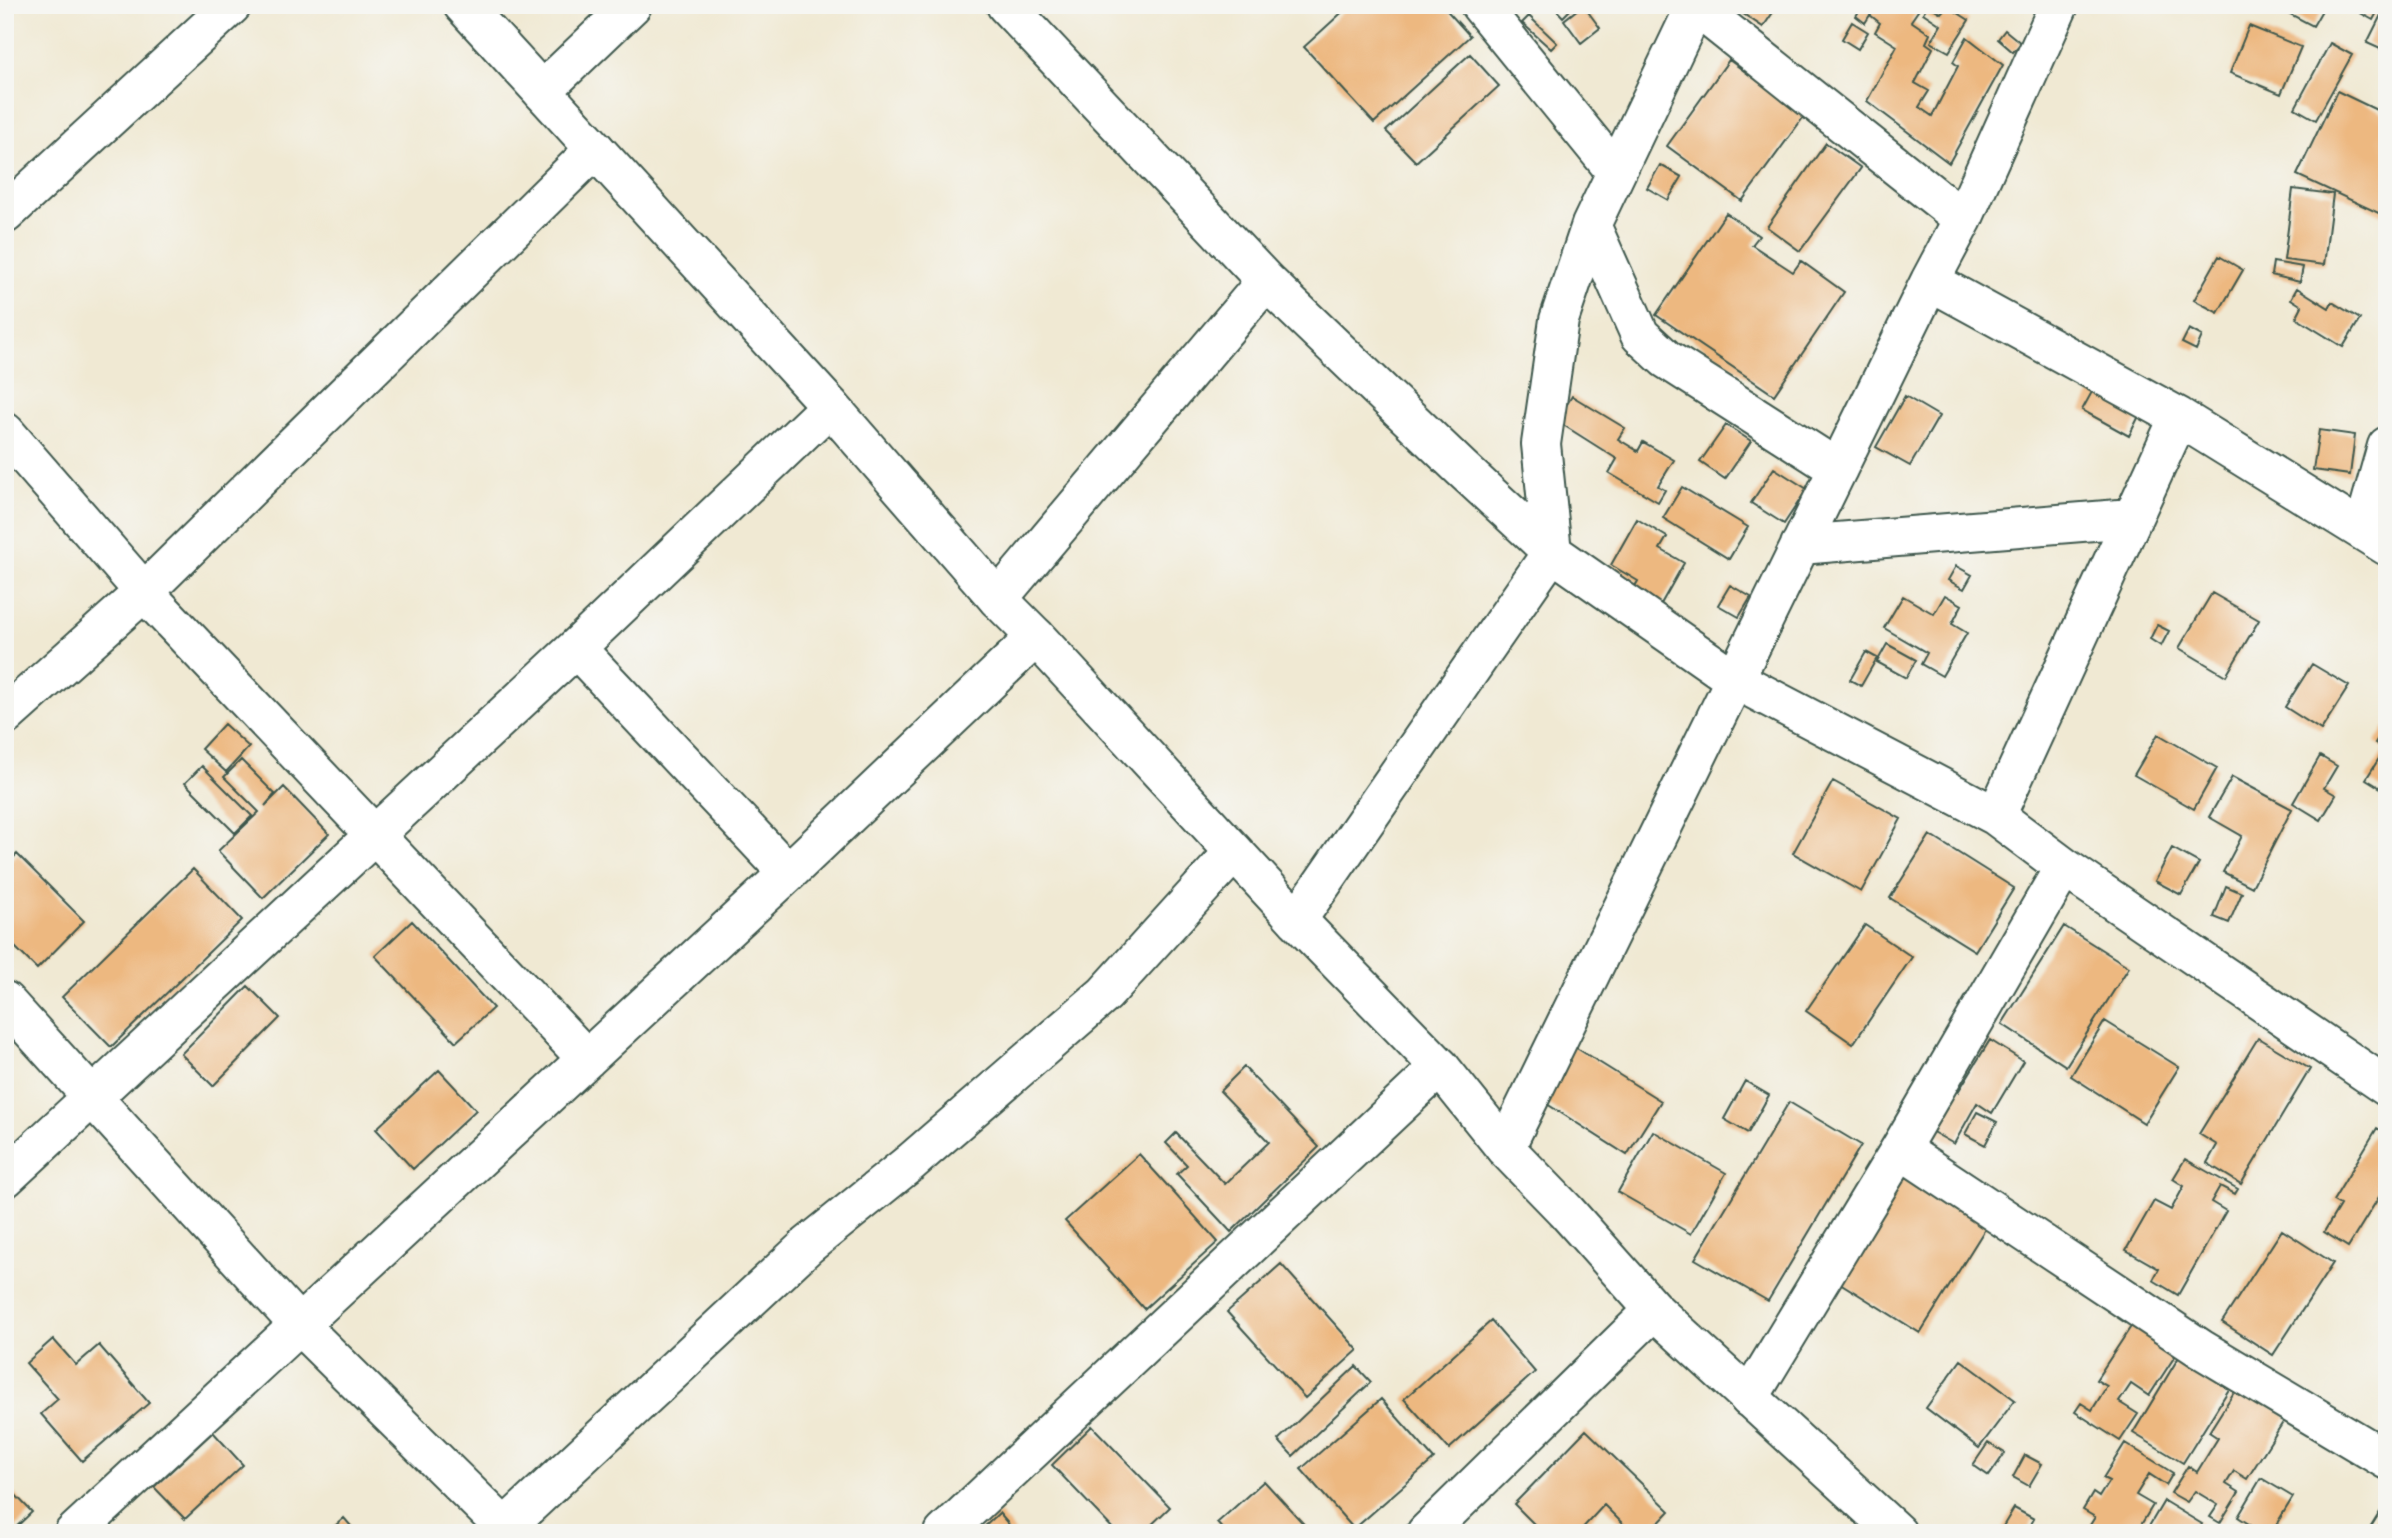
<svg xmlns="http://www.w3.org/2000/svg" width="2392" height="1538" viewBox="0 0 2392 1538" font-family="Dekko,sans-serif">
<style>
.building{fill:#edb880}
.lines{fill:none;stroke-linecap:round;stroke-linejoin:round}
.street-casing{stroke:#3e574c;stroke-width:42}
.primary-casing{stroke:#3e574c;stroke-width:42}
.street{stroke:#fff;stroke-width:38}
.primary{stroke:#fff;stroke-width:38}
</style>
<rect width="100%" height="100%" fill="#f6f6f2"/>
<filter id="ink" filterUnits="userSpaceOnUse"><feTurbulence type="fractalNoise" baseFrequency=".0143" numOctaves="2"/><feDisplacementMap in="SourceGraphic" scale="14" xChannelSelector="R" yChannelSelector="G"/><feConvolveMatrix kernelMatrix="1 2 1 2 8 2 1 2 1" color-interpolation-filters="sRGB"/></filter>
<filter id="wash" filterUnits="userSpaceOnUse"><feTurbulence type="fractalNoise" baseFrequency=".00686" numOctaves="4" result="noise"/><feDisplacementMap in="SourceGraphic" scale="28" xChannelSelector="R" yChannelSelector="G"/><feGaussianBlur stdDeviation="1.57" result="paint"/><feColorMatrix in="noise" values="0 0 0 0 0 0 0 0 0 0 0 0 0 0 0 0 0 1.4 0 .05"/><feComposite in="paint" operator="in"/></filter>
<g filter="url(#wash)">
<rect width="100%" height="100%" fill="#f0e9d3"/>
<g id="blocks">
<!-- building -->
<path class="building" d="M1350 5H1442L1470 36 1374 123 1304 47Z
M1552 5H1575L1563 17Z
M1583 5 1600 28 1581 43 1564 20Z
M1730 5H1778L1763 27Z
M1863 5H1922L1911 21 1930 34 1926 43 1933 48 1915 83 1929 91 1919 107 1932 116 1958 66 1953 62 1967 37 2003 65 1949 163 1867 101 1897 46 1875 32 1880 23 1870 15 1865 23 1856 16Z
M1928 5 1941 13 1947 6 1969 20 1949 52 1931 42 1941 25 1923 13Z
M2273 5H2325L2313 26Z
M2346 5H2381L2373 20Z
M2382 13 2387 15V52L2367 43Z
M1529 16 1557 43 1551 49 1522 23Z
M1852 22 1868 32 1858 49 1842 39Z
M2249 26 2301 47 2281 94 2230 73Z
M2005 30 2021 43 2013 52 1998 39Z
M2330 43 2352 55 2316 120 2295 108Z
M1470 54 1499 86 1416 162 1386 131Z
M1729 60 1805 115 1742 201 1667 146Z
M2337 91 2387 115V217L2297 175Z
M1826 143 1861 168 1800 251 1767 227Z
M1660 165 1682 177 1668 200 1647 188Z
M2293 189 2333 194 2324 265 2284 260Z
M1726 213 1759 236 1752 245 1793 272 1801 261 1844 292 1774 395 1656 315Z
M2219 256 2243 270 2218 313 2194 300Z
M2273 262 2303 267 2300 282 2271 275Z
M2297 288 2329 308 2332 302 2360 319 2343 347 2296 318 2302 306 2291 299Z
M2189 329 2202 336 2196 350 2182 343Z
M2093 390 2140 414 2129 436 2082 410Z
M1572 396 1625 428 1618 439 1638 451 1643 442 1674 460 1658 486 1665 490 1658 502 1609 473 1617 459 1557 421Z
M1905 396 1939 416 1910 466 1876 447Z
M1726 425 1751 441 1725 479 1700 462Z
M2319 430 2355 435 2350 475 2313 470Z
M1774 468 1807 489 1784 524 1751 503Z
M1682 487 1748 527 1729 559 1663 518Z
M1637 519 1667 537 1660 549 1684 563 1657 611 1630 595 1638 581 1611 565Z
M1956 566 1972 575 1964 589 1948 580Z
M1730 585 1751 597 1739 617 1718 605Z
M2212 593 2259 620 2226 676 2179 648Z
M1945 595 1962 605 1952 624 1967 633 1942 676 1921 664 1927 653 1884 628 1903 596 1934 614Z
M2157 625 2169 631 2161 646 2150 639Z
M1887 644 1916 660 1906 678 1877 662Z
M1866 652 1877 658 1861 686 1850 680Z
M2312 664 2349 686 2321 730 2285 707Z
M224 724 249 747 226 772 201 749Z
M2387 724V792L2366 779 2385 749 2375 743Z
M2158 734 2217 768 2194 809 2134 775Z
M2320 756 2337 766 2324 788 2336 795 2321 820 2293 803Z
M241 760 275 794 265 806 284 787 329 834 263 898 218 851 259 812 224 777Z
M202 766 252 816 235 833 185 783Z
M2232 777 2292 809 2252 887 2223 872 2242 836 2209 817Z
M1833 781 1901 819 1861 892 1793 853Z
M1930 835 2014 888 1975 951 1890 898Z
M2172 848 2199 863 2181 895 2155 881Z
M17 854 84 921 37 969 5 937V866Z
M193 869 242 920 111 1047 62 997Z
M2226 886 2242 893 2229 923 2214 917Z
M412 921 493 1008 456 1042 375 956Z
M1865 925 1912 957 1853 1044 1806 1011Z
M2064 926 2129 967 2066 1066 2002 1024Z
M248 986 280 1018 213 1086 181 1054Z
M2105 1021 2179 1067 2144 1123 2071 1076Z
M2258 1038 2310 1069 2241 1184 2207 1163 2217 1145 2199 1134Z
M1990 1040 2023 1061 1992 1113 1977 1103 1954 1144 1929 1130 1953 1089 1958 1092Z
M1570 1044 1661 1101 1627 1155 1536 1097Z
M1244 1067 1319 1147 1231 1232 1177 1174 1187 1165 1166 1143 1176 1133 1225 1184 1269 1142 1220 1091Z
M439 1070 476 1110 413 1169 376 1129Z
M1745 1081 1769 1095 1748 1133 1724 1119Z
M1789 1102 1861 1145 1768 1301 1695 1259Z
M1977 1112 1997 1122 1985 1145 1965 1134Z
M2377 1128 2387 1134V1184L2348 1247 2324 1232 2340 1205 2333 1201Z
M1653 1131 1726 1173 1691 1234 1618 1192Z
M1139 1154 1218 1242 1144 1309 1065 1221Z
M2185 1159 2238 1189 2235 1194 2220 1186 2211 1202 2226 1211 2178 1295 2153 1280 2159 1269 2126 1250 2154 1201 2171 1210 2184 1186 2173 1179Z
M1903 1166 1990 1221 1920 1333 1832 1278Z
M2282 1230 2333 1263 2273 1355 2222 1322Z
M1281 1264 1358 1350 1305 1398 1227 1312Z
M1491 1321 1535 1372 1449 1449 1404 1399Z
M2132 1325 2177 1353 2149 1396 2131 1384 2119 1402 2138 1414 2120 1441 2075 1412 2081 1403 2092 1410 2107 1386 2096 1380Z
M53 1339 76 1365 99 1345 149 1403 82 1461 41 1414 58 1399 26 1363Z
M2185 1347 2236 1378 2183 1463 2133 1433Z
M1961 1360 2015 1400 1979 1448 1926 1408Z
M1356 1366 1371 1382 1293 1456 1278 1440Z
M2238 1386 2287 1416 2247 1479 2234 1471 2226 1484 2239 1492 2220 1523 2210 1517 2218 1505 2195 1491 2187 1502 2171 1493 2188 1466 2197 1472 2218 1438 2209 1432Z
M1381 1399 1434 1459 1354 1529 1301 1469Z
M1092 1426 1170 1507 1143 1533H1117L1052 1465Z
M1586 1430 1670 1511 1649 1533H1632L1604 1505 1578 1533H1543L1514 1504Z
M213 1432 243 1465 185 1519 154 1487Z
M1988 1443 2005 1453 1989 1476 1973 1465Z
M2125 1443 2173 1473 2166 1485 2149 1474 2136 1495 2153 1505 2136 1533H2085L2095 1517 2083 1510 2093 1493 2099 1497 2109 1481 2103 1478Z
M2025 1455 2042 1464 2029 1486 2013 1477Z
M2261 1478 2293 1497 2271 1533H2263L2238 1517Z
M1264 1481 1312 1533H1226L1217 1523Z
M5 1484 32 1512 10 1533H5Z
M2164 1501 2202 1524 2196 1533H2145Z
M2387 1501V1533H2367Z
M2014 1508 2034 1519 2026 1533H1999Z
M999 1513 1016 1533H978Z
M344 1518 357 1533H327Z"/>
</g>
</g>
<g filter="url(#ink)">
<use href="#blocks" fill-opacity="0" stroke="#3e574c" stroke-width="2"/>
<g class="lines">
<defs>
<path id="street" d="M1006 5 1266 281 1461 468 1552 552 1734 679 1996 816 2064 867 2387 1087
M1480 5 1615 171
M1695 6 1963 219
M542 91 632 5
M5 214 232 5
M1591 225 1640 335 1666 359 1838 469
M1930 281 2179 417 2387 546
M5 432 144 592 587 1059
M2363 531 2387 446
M1800 545 2131 518
M998 599 1266 281
M576 648 788 873
M5 716 144 592 595 149
M1996 816 2179 417
M1297 920 1552 552 1541 444 1559 320 1591 225 1696 5
M5 1001 299 1325 510 1533
M1505 1148 1930 281 1963 219 2059 5
M1900 1149 2201 1349 2387 1460
M5 1178 576 648 830 406
M1749 1398 1900 1149 2064 867
M74 1533 788 873 1036 637
M499 1533 807 1246 911 1162 1105 994 1234 852
M944 1533 1440 1067
M1426 1533 1654 1310"/>
<path id="primary" d="M463 5 830 406 998 599 1036 637 1297 920 1440 1067 1505 1148 1566 1211 1654 1310 1897 1533"/>
</defs>
<!-- street casing -->
<use href="#street" class="street-casing"/>
<!-- primary casing -->
<use href="#primary" class="primary-casing"/>
<!-- street -->
<use href="#street" class="street"/>
<!-- primary -->
<use href="#primary" class="primary"/>
</g>
</g>
<!-- margin -->
<rect width="2392" height="1538" fill="none" stroke="#f6f6f2" stroke-width="28"/>
</svg>
